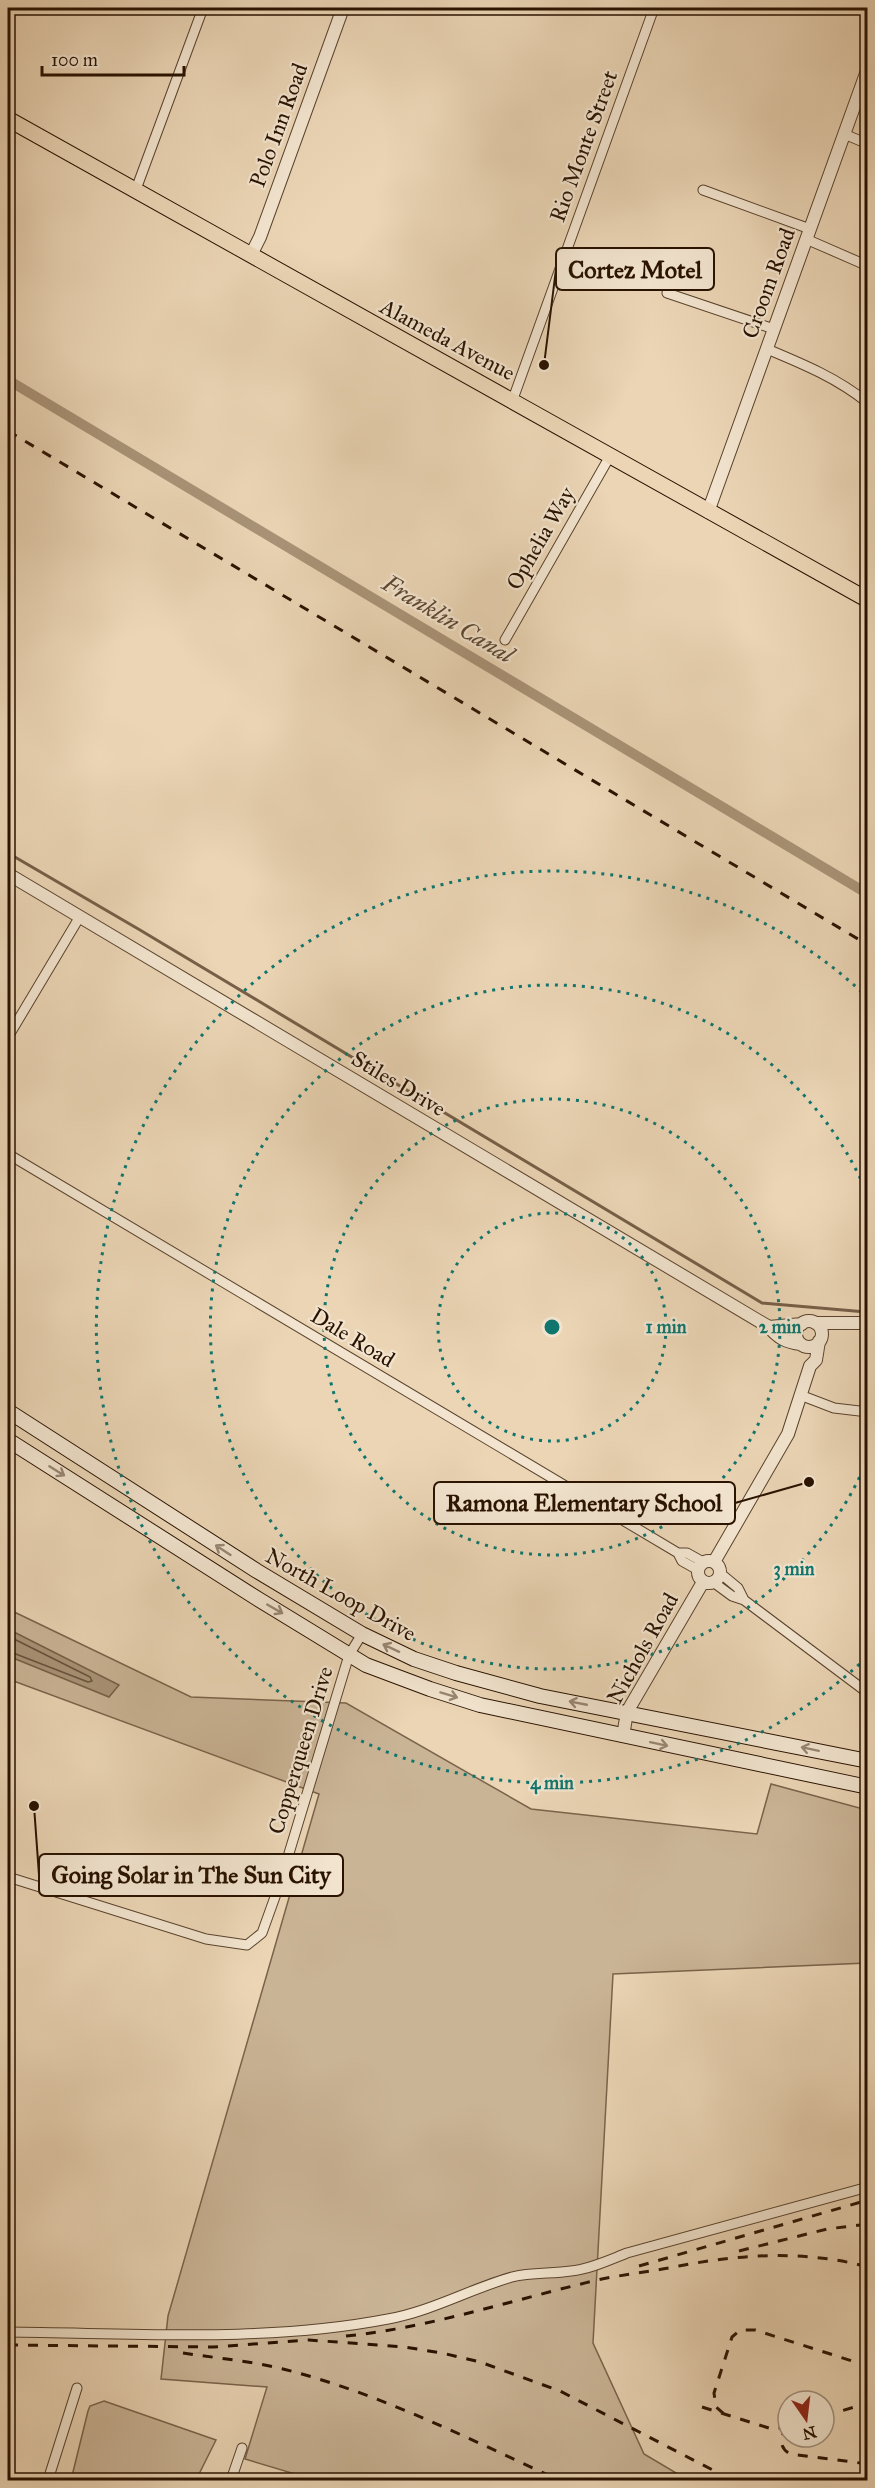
<svg xmlns="http://www.w3.org/2000/svg" width="875" height="2488" viewBox="0 0 875 2488" font-family="'IM FELL Great Primer',serif">
<style>
.green{fill:#cab496;stroke:#7a634b;stroke-width:1.5}
.water{fill:#a99377;stroke:#765f47;stroke-width:1.5}
.lines{fill:none;stroke-linecap:round;stroke-linejoin:round}
.shore{stroke:#69523c;stroke-width:1.5}
.stream{stroke:#765f47;stroke-width:3}
.canal{stroke:#a99377;stroke-width:10}
.minor-casing{stroke:#5a432d;stroke-width:11}
.tertiary-casing{stroke:#5a432d;stroke-width:14}
.secondary-casing{stroke:#291200;stroke-width:16}
.primary-casing{stroke:#291200;stroke-width:17}
.minor{stroke:#f2e4cf;stroke-width:9}
.tertiary{stroke:#f2e4cf;stroke-width:12}
.secondary{stroke:#f2e4cf;stroke-width:14}
.primary{stroke:#ebd5b5;stroke-width:15}
.rail{stroke:#291200;stroke-width:3;stroke-dasharray:10 10;stroke-linecap:butt}
.oneway{stroke:#988672}
.ring{fill:none;stroke:#0f766e;stroke-width:3;stroke-dasharray:3 6}
.labels{text-anchor:middle;stroke-width:4.5;stroke-linejoin:round;paint-order:stroke}
.street-label{font-size:22px;fill:#291200;stroke:#f2e4cf}
.water-label{font-size:24px;font-style:italic;fill:#5c4630;stroke:#f2e4cf}
.centre{fill:#0f766e;stroke:#f2e4cf;stroke-width:3}
.ring-label{font-size:18px;text-anchor:middle;font-weight:bold;fill:#0f766e;stroke:#f2e4cf;stroke-width:4.5;stroke-linejoin:round;paint-order:stroke}
.leader{fill:none;stroke:#291200;stroke-width:2}
.callout-dot{fill:#291200;stroke:#f2e4cf;stroke-width:2}
.callout{fill:#f2e4cf;stroke:#291200;stroke-width:2}
.callout-label{font-size:24px;text-anchor:middle;font-weight:bold;fill:#291200}
</style>
<rect width="100%" height="100%" fill="#ebd5b5"/>
<filter id="stains"><feTurbulence type="fractalNoise" baseFrequency=".00333" numOctaves="4"/><feColorMatrix values="0 0 0 0 .2 0 0 0 0 .09 0 0 0 0 .02 0 0 0 .5 -.17"/></filter>
<radialGradient id="worn" r=".72"><stop offset=".6" stop-color="#630" stop-opacity="0"/><stop offset="1" stop-color="#630" stop-opacity=".3"/></radialGradient>
<!-- green -->
<path class="green" d="M8 1609 191 1697 346 1703 531 1809 757 1834 771 1784 867 1810V1963L613 1974 593 2343 644 2454 688 2480H315L245 2459 267 2387 161 2379 168 2316 319 1794 8 1679Z
M104 2401 216 2440 196 2480H71L88 2411 90 2406Z"/>
<!-- water -->
<path class="water" d="M8 1629 119 1685 109 1697 8 1656Z"/>
<g class="lines">
<!-- shore -->
<path class="shore" d="M8 1636 90 1677 92 1681 88 1682 8 1651"/>
<!-- stream -->
<path class="stream" d="M8 853 140 930 762 1303 866 1312"/>
<!-- canal -->
<path class="canal" d="M8 380 868 894"/>
<defs>
<path id="minor" d="M844 134 868 144
M703 190 810 229
M135 192 203 8
M806 239 868 266
M667 293 774 329
M767 349C803 364 837 378 868 403
M513 399 654 8
M505 640 610 456
M8 1037 79 918
M8 1154 678 1553H687L703 1562
M800 1395 834 1408 868 1412
M678 1553 682 1561 698 1570
M720 1573 738 1588 744 1600
M713 1582 732 1596 744 1600 868 1693
M8 1877 206 1939 247 1945 262 1933 280 1883 349 1655 362 1634
M8 2332C134 2333 263 2343 388 2319 432 2311 470 2289 512 2277 531 2272 552 2274 571 2271 590 2269 609 2260 627 2253L868 2187
M48 2480 77 2388
M231 2480 242 2448"/>
<path id="tertiary" d="M251 255 260 237 343 8
M708 512 868 68
M8 874 769 1327C778 1338 786 1342 800 1344
M796 1334a13 13 0 1 1 26 0a13 13 0 1 1-26 0Z
M815 1323H868
M769 1327 802 1324
M698 1572a11 11 0 1 1 22 0a11 11 0 1 1-22 0Z
M714 1562 788 1434 810 1366 816 1360 819 1341
M623 1736 627 1712 703 1582"/>
<path id="secondary" d="M8 1411 257 1571 362 1634 414 1659 456 1673 540 1696 868 1761
M8 1440 258 1599 366 1665 430 1689 480 1705 868 1787"/>
<path id="primary" d="M8 119 868 600"/>
</defs>
<!-- minor casing -->
<use href="#minor" class="minor-casing"/>
<!-- tertiary casing -->
<use href="#tertiary" class="tertiary-casing"/>
<!-- secondary casing -->
<use href="#secondary" class="secondary-casing"/>
<!-- primary casing -->
<use href="#primary" class="primary-casing"/>
<!-- minor -->
<use href="#minor" class="minor"/>
<!-- tertiary -->
<use href="#tertiary" class="tertiary"/>
<!-- secondary -->
<use href="#secondary" class="secondary"/>
<!-- primary -->
<use href="#primary" class="primary"/>
<!-- rail -->
<path class="rail" d="M8 431 868 945
M739 2251 827 2229 868 2224
M639 2266 868 2200
M346 2336C426 2328 503 2303 581 2284 613 2275 646 2273 679 2266 742 2254 805 2250 868 2267
M8 2345 213 2347 309 2340 404 2347 442 2353 480 2362 560 2391 732 2480
M183 2353C216 2358 250 2361 283 2369 379 2393 469 2439 559 2480
M702 2407 772 2429 788 2427
M724 2414 716 2407 714 2393 732 2337 740 2330H755L868 2366
M824 2416 868 2403
M788 2427C779 2436 779 2448 790 2454L868 2464"/>
</g>
<!-- one-way arrows -->
<defs><path id="oneway-shaft" d="M-6 0H5M1.5-3L5.5 0L1.5 3" fill="none" stroke-width="1.6" stroke-linecap="round" stroke-linejoin="round" transform="scale(1.5)"/></defs>
<g class="oneway">
<use href="#oneway-shaft" transform="translate(57 1471) rotate(32)"/>
<use href="#oneway-shaft" transform="translate(223 1550) rotate(-147)"/>
<use href="#oneway-shaft" transform="translate(275 1609) rotate(30)"/>
<use href="#oneway-shaft" transform="translate(391 1648) rotate(-155)"/>
<use href="#oneway-shaft" transform="translate(449 1695) rotate(17)"/>
<use href="#oneway-shaft" transform="translate(578 1703) rotate(-169)"/>
<use href="#oneway-shaft" transform="translate(659 1744) rotate(12)"/>
<use href="#oneway-shaft" transform="translate(810 1749) rotate(-168)"/>
</g>
<!-- distance rings -->
<g class="ring">
<circle cx="552" cy="1327" r="114"/>
<circle cx="552" cy="1327" r="228"/>
<path d="M867 1461A342 342 0 1 1 867 1193"/>
<path d="M866 1658A456 456 0 1 1 866 996"/>
</g>
<g class="labels">
<!-- street labels -->
<g class="street-label">
<text transform="translate(278 125) rotate(-70)" y="8">Polo Inn Road</text>
<text transform="translate(583 146) rotate(-70)" y="8">Rio Monte Street</text>
<text transform="translate(768 283) rotate(-70)" y="8">Croom Road</text>
<text transform="translate(448 339) rotate(28)" y="8">Alameda Avenue</text>
<text transform="translate(540 538) rotate(-60)" y="8">Ophelia Way</text>
<text transform="translate(399 1083) rotate(31)" y="8">Stiles Drive</text>
<text transform="translate(353 1337) rotate(31)" y="8">Dale Road</text>
<text transform="translate(341 1594) rotate(29)" y="8">North Loop Drive</text>
<text transform="translate(642 1648) rotate(-61)" y="8">Nichols Road</text>
<text transform="translate(300 1750) rotate(-73)" y="8">Copperqueen Drive</text>
</g>
<!-- water labels -->
<g class="water-label">
<text transform="translate(448 619) rotate(31)" y="8">Franklin Canal</text>
</g>
</g>
<circle cx="552" cy="1327" r="9" class="centre"/>
<g class="ring-label">
<text x="666" y="1333">1 min</text>
<text x="780" y="1333">2 min</text>
<text x="794" y="1575">3 min</text>
<text x="552" y="1789">4 min</text>
</g>
<!-- callouts -->
<path class="leader" d="M544 365L556 269M809 1482L735 1503M34 1806L39 1875"/>
<g class="callout-dot">
<circle cx="544" cy="365" r="6"/>
<circle cx="809" cy="1482" r="6"/>
<circle cx="34" cy="1806" r="6"/>
</g>
<g class="callout">
<rect x="556" y="248" width="158" height="42" rx="6"/>
<rect x="434" y="1482" width="301" height="42" rx="6"/>
<rect x="39" y="1854" width="304" height="42" rx="6"/>
</g>
<g class="callout-label">
<text x="635" y="278">Cortez Motel</text>
<text x="584" y="1511">Ramona Elementary School</text>
<text x="191" y="1883">Going Solar in The Sun City</text>
</g>
<!-- margin -->
<rect width="875" height="2488" fill="none" stroke="#ebd5b5" stroke-width="30"/>
<rect x="9" y="9" width="857" height="2470" fill="none" stroke="#291200" stroke-width="3"/>
<rect x="15" y="15" width="845" height="2458" fill="none" stroke="#291200" stroke-width="1.5"/>
<!-- north arrow -->
<g transform="translate(806 2419) rotate(166)"><circle r="28" fill="#f2e4cf" stroke="#a2907c" stroke-width="1.5"/>
<path d="M0-4.5L10 22L0 15L-10 22Z" fill="#8f2418"/>
<text y="-9" font-size="16" font-weight="bold" text-anchor="middle" fill="#291200">N</text>
</g>
<!-- scale -->
<path d="M42 66v9h142v-9" fill="none" stroke="#291200" stroke-width="3"/>
<text x="51" y="66" font-size="18" fill="#291200" stroke="#f2e4cf" stroke-width="4.5" paint-order="stroke">100 m</text>
<rect width="100%" height="100%" filter="url(#stains)"/>
<rect width="100%" height="100%" fill="url(#worn)"/>
</svg>
